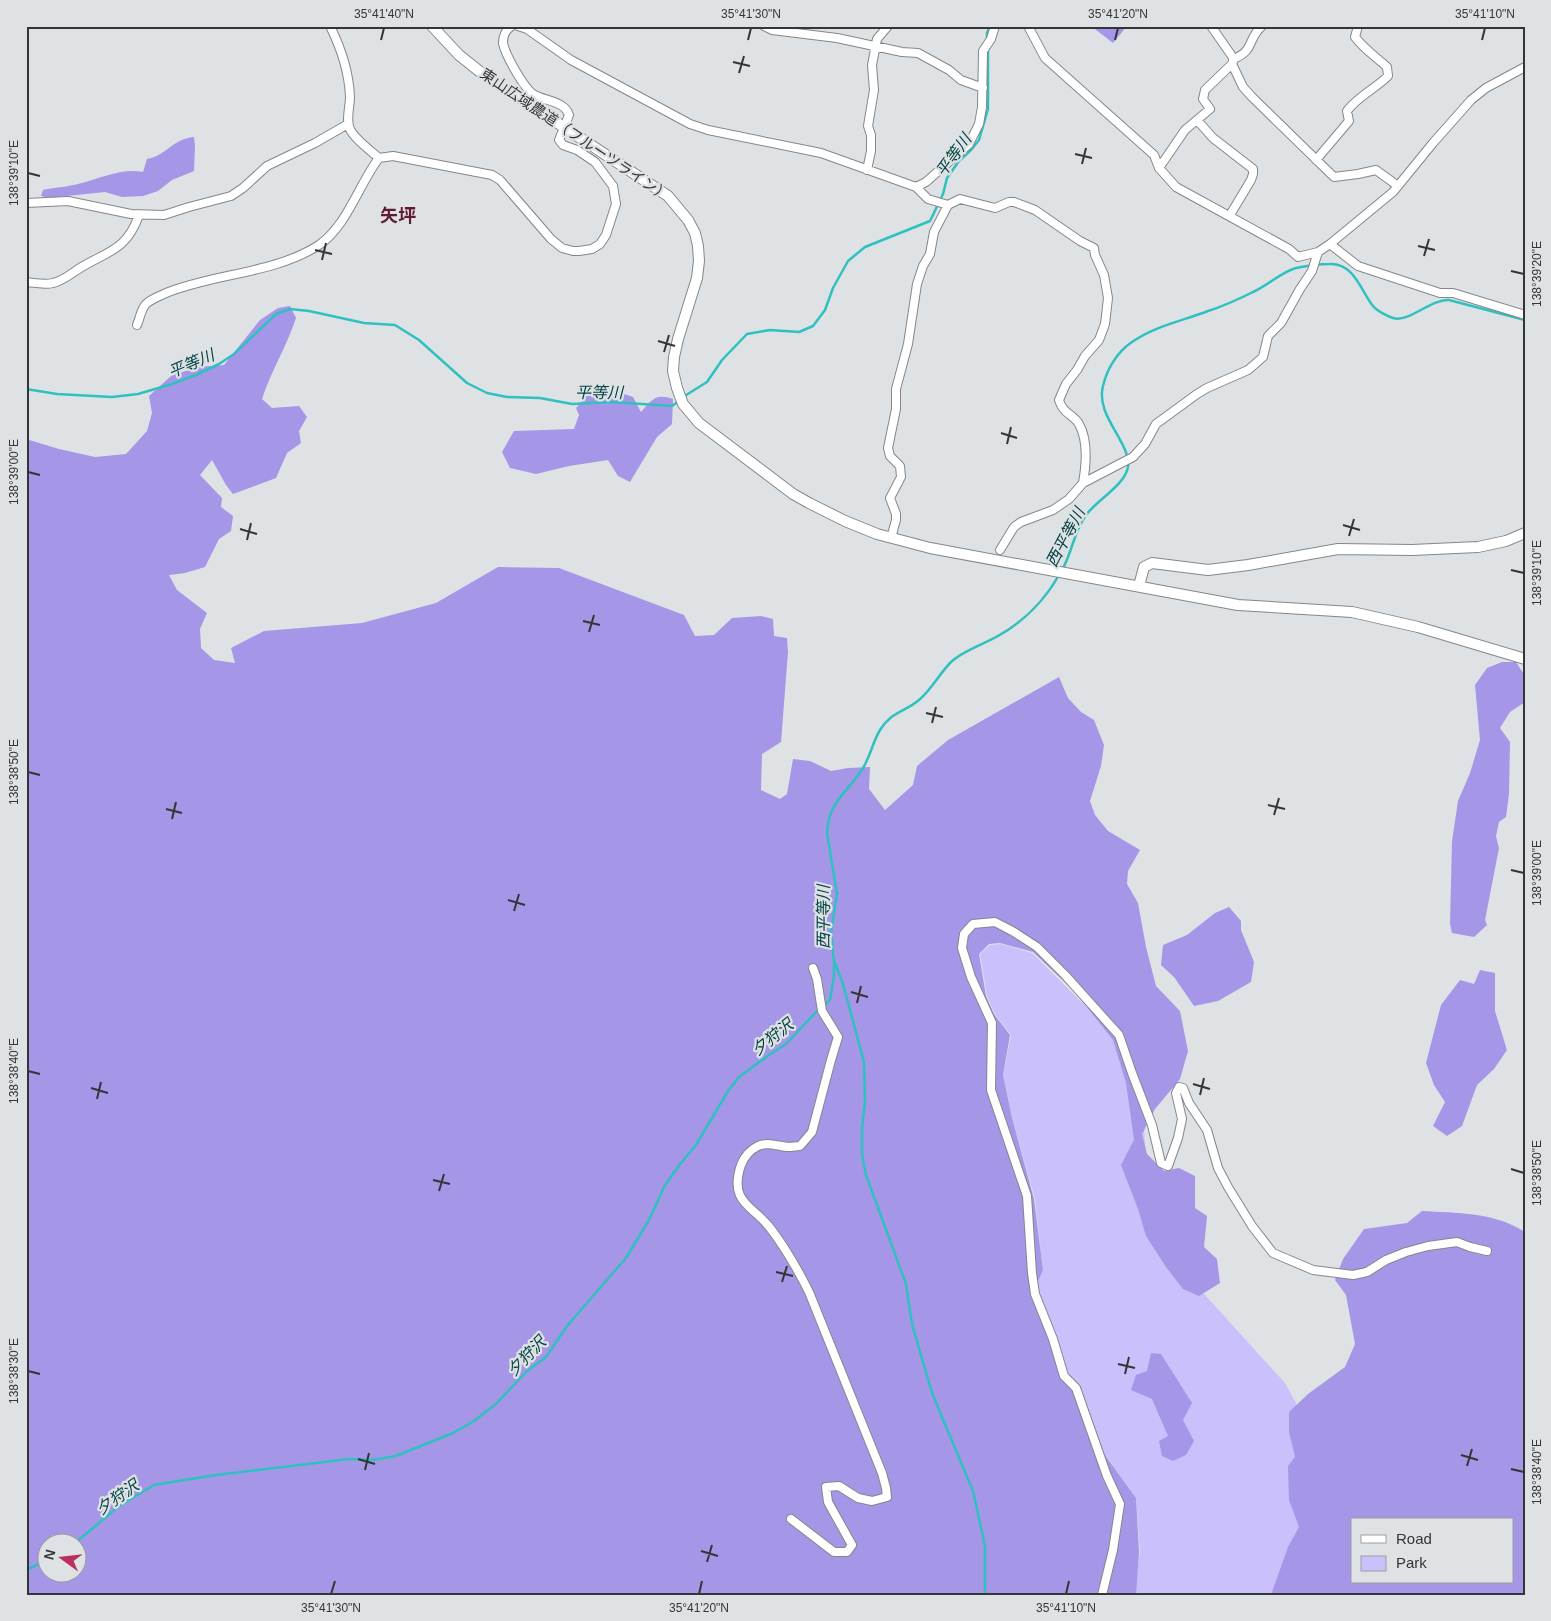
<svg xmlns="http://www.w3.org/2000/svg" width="1551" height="1621" viewBox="0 0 1551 1621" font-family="Arial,'Noto Sans JP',sans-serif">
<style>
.green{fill:#cac0fc}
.forest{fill:#a596e7;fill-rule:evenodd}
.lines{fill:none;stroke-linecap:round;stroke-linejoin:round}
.stream{stroke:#2fc0c0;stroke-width:2.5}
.minor-casing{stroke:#848789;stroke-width:10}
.tertiary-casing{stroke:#848789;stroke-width:12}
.minor{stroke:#fff;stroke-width:8}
.tertiary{stroke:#fff;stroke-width:10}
.ticks{fill:none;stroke:#343536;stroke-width:2}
.labels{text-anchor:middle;stroke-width:4.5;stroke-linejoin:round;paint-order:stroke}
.street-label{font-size:15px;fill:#343536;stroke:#dfe2e5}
.water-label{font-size:16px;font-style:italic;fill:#034444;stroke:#dfe2e5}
.quarter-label{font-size:18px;font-weight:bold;fill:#5f1b31;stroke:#dfe2e5}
.neatline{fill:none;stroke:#343536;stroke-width:2}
.ticks-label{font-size:12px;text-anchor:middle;fill:#343536}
</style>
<rect width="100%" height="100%" fill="#dfe2e5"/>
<!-- green -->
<path class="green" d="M1001 944 1032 953 1118 1038 1143 1113 1147 1179 1196 1285 1285 1383 1296 1403 1313 1560 1309 1595H1132L1140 1553 1136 1498 1104 1454 1079 1385 1067 1374 1045 1307 1035 1290 1043 1270 1035 1199 1012 1118 1003 1075 1011 1035 995 1014 987 996 980 954 990 945Z"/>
<!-- forest -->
<path class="forest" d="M1091 26H1127L1113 43Z
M194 137 195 146 194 171 172 180 158 191 143 196 122 197 105 192 48 198 41 196 43 190C56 187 69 187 82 183 101 178 122 168 143 172L147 159C166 156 172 139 194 137Z
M290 306 296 318C287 346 271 371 262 399L272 408 299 406 307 417 299 431 301 443 287 453 276 478 233 494 226 485 212 460 200 475 222 498 221 507 233 516 231 531 219 539 205 567 185 573 169 575 177 590 207 613 200 629 201 648 214 660 235 663 231 648 264 631 362 623 436 603 498 567 559 568 684 615 695 636 714 635 732 618 761 616 773 619 774 636 787 638 788 652 781 742 762 754 761 790 780 799 787 794 793 759 810 761 831 771 848 768 870 767 869 789 885 810 913 785 917 766 948 740 1059 677 1068 698 1081 712 1094 720 1104 745 1101 766 1090 801 1095 815 1108 831 1140 850 1128 871 1127 884 1138 903 1146 947 1156 986 1180 1011 1188 1051 1180 1079 1155 1109 1142 1134 1147 1154 1164 1171 1179 1168 1195 1176V1208L1207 1216 1204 1247 1217 1259 1220 1283 1199 1296 1183 1289 1166 1267 1146 1236 1138 1209 1121 1165 1134 1140 1126 1083 1113 1040 1075 992 1033 952 1000 943 989 944 979 954 986 996 994 1014 1010 1035 1003 1075 1012 1118 1034 1199 1043 1270 1035 1289 1045 1307 1066 1375 1078 1386 1104 1454 1136 1498 1139 1552 1136 1595H26V439L59 449 95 457 126 454 147 431 152 413 149 396 171 376 197 367 224 365 260 320 278 308ZM48 1544H78V1574H48Z
M613 390 633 397 641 412C652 400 655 393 673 399L672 424 657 437 630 482 618 476 608 460 569 466 536 474 510 468 502 452 514 431 574 429 579 415 576 408 589 393Z
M1502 662H1516L1525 676V702L1510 712 1500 728 1510 742 1509 794 1506 817 1499 822 1496 836 1499 848 1485 920 1487 925 1474 937 1452 933 1450 924 1452 841 1458 801 1470 773 1480 740 1475 685 1487 668Z
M1229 907 1241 921V930L1254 962 1251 982 1218 1001 1194 1006 1174 977 1161 965 1163 945 1187 935 1215 913Z
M1480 970 1495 973V1011L1507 1050 1494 1069 1477 1085 1462 1126 1447 1136 1433 1126 1445 1102 1434 1085 1426 1063 1441 1005 1460 980 1474 984Z
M1422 1211C1457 1213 1494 1212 1525 1232V1595H1271L1288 1547 1299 1527 1289 1500 1288 1466 1295 1457 1289 1432V1412L1308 1394 1345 1367 1355 1344 1346 1295 1335 1280 1343 1259 1364 1229 1407 1223ZM1352 1520H1512V1582H1352Z
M1151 1353 1161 1354 1192 1403 1183 1420 1194 1441 1186 1455 1173 1461 1162 1456 1159 1441 1168 1436 1152 1399 1131 1390 1136 1375 1147 1371Z"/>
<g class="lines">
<!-- stream -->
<path class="stream" d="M987 40V33L990 26
M26 389 57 394 112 397 138 394 172 384 196 375 219 364 234 354 276 314 290 309 309 311 364 323 395 325 419 340 467 383 487 393 507 397 540 398 572 404 612 402 672 406 679 401
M683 397 707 382 722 360 747 334 770 330 799 332 813 326 825 310 833 288 848 261 865 247 930 221 943 194 947 178 959 161 971 150 979 140 988 109V48
M1062 570C1072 553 1074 531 1086 515 1097 500 1125 485 1128 467 1131 442 1095 416 1103 386 1107 369 1117 352 1132 342 1155 326 1182 321 1208 311 1224 306 1239 299 1253 292 1267 286 1283 271 1296 268 1306 266 1319 264 1330 264 1354 263 1361 291 1373 306 1377 311 1387 316 1393 318 1409 323 1430 299 1449 300L1525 320
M835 963 843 984 864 1062 865 1101 862 1129V1155L866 1175 906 1284 912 1324 932 1393 973 1491 985 1546V1595
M74 1544 119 1506 154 1485 216 1475 349 1459 373 1460 396 1456 453 1433 474 1421 496 1404 526 1372 546 1357 567 1326 626 1258 649 1220 664 1187 680 1164 696 1145 728 1091 739 1077 769 1055 786 1044 817 1011 830 1000 834 976V962L831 932 837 894 827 833C829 801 845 795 861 771 870 759 872 743 880 730 892 711 905 712 919 700 932 689 939 674 951 662 962 651 984 644 998 636 1023 622 1045 600 1059 575
M26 1570 48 1560"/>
<defs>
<path id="minor" d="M330 26C341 48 349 72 350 97 350 107 345 122 351 131 356 140 371 151 379 158
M518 26 527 29 571 60 690 124 708 130 821 153 916 187 928 199 948 205
M764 26 772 30 837 38 902 52 918 53 949 70 961 80 983 88
M1028 26 1045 58 1154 155 1159 168 1176 187 1289 249 1298 257 1318 252
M1233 59C1255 51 1247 39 1262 26
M1232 64 1243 87 1252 97 1334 177 1358 174 1376 170 1398 186
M1197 120 1213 138 1253 169V174L1251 180 1230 215
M1316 160 1349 121 1347 111C1358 96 1375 89 1388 76L1387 67C1376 57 1364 49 1355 37L1358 26
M1159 168 1185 130 1210 109 1203 99 1205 90 1232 64 1234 59 1211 26
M867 170 871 151V135L868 126 874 90 872 65 877 39 888 26
M916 187 926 182 969 144 979 124 982 107 983 51 991 39 995 26
M26 203 68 201 131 214 164 215 189 207 231 196 243 188 267 166 315 143 348 124
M1330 244 1358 266 1440 293H1453L1525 315
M26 282C35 283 45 285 53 283 63 281 72 273 80 268 108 251 127 250 139 215
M137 325C140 318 141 309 146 304 151 299 160 296 166 293 215 273 274 274 319 245 347 226 359 184 379 158L393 156 492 175 500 180 551 239 562 248 573 251H579L592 249 600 244 606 235 616 204 613 186 595 162 577 150 563 145 559 140 569 115C565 101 544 101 533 94 523 87 505 54 503 43 503 36 506 29 512 26
M891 538 896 520V514L890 498 901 477 900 466 890 456 888 448 896 409V389L908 344 917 284 923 266 930 254 934 232 948 205 960 199 995 208 1009 202H1014L1035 210 1080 241 1094 248 1095 255 1104 275 1108 298 1105 324 1099 340 1085 356 1077 370 1066 384 1059 400C1063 414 1073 414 1079 424 1088 440 1086 466 1083 483
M1000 550 1014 527 1021 522 1053 510 1069 499 1083 483 1133 457 1145 444 1156 424 1197 394 1207 388 1248 370 1263 357 1268 336 1281 323 1300 289 1312 271 1318 252 1330 244 1393 192 1433 143 1471 100 1486 88 1525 67
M791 1519 834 1552H847L852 1545 828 1502 826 1487 839 1486 858 1498 872 1501 887 1497 886 1488 882 1473 809 1292C798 1270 786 1249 771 1229 754 1206 728 1203 741 1165 744 1157 750 1150 758 1146 768 1141 779 1147 789 1147 792 1147 797 1146 800 1146L812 1132 831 1060 838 1037 822 1011 817 979 813 968
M1102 1595 1113 1550 1120 1504 1107 1476 1076 1388 1064 1376 1053 1339 1035 1294 1032 1273 1027 1196 991 1090 992 1023 971 977 962 948 964 934 973 924 995 922 1014 932 1037 947 1065 975 1119 1035 1132 1073 1152 1125 1161 1163 1168 1166 1178 1138 1182 1119 1176 1093 1179 1087 1183 1088 1189 1103 1207 1130 1218 1168 1228 1187 1252 1226 1273 1253 1313 1270 1353 1275 1367 1272 1386 1260 1406 1252 1428 1246 1457 1242 1470 1247 1487 1251"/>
<path id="tertiary" d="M432 26 459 55 479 71 668 196 688 220 695 233 698 246 699 261 697 278 678 339 674 357 673 371 677 388 683 404 699 423 793 494 809 503 845 521 877 534 930 548 1238 605 1352 612 1418 627 1525 659
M1139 586 1144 567 1152 563 1208 570 1248 565 1338 549 1412 550 1478 547 1506 541 1525 533"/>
</defs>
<!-- minor casing -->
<use href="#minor" class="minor-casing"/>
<!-- tertiary casing -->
<use href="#tertiary" class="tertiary-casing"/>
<!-- minor -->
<use href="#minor" class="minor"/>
<!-- tertiary -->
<use href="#tertiary" class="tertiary"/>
</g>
<!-- ticks -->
<path class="ticks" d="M381 40 384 28M748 40 751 28M1115 40 1118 28M1482 40 1485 28M733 62 750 66M739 73 744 56M1075 154 1092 158M1082 164 1086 148M28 173 40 176M1418 246 1435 250M315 250 332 254M1424 256 1429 239M322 260 326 243M1511 271 1524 274M658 341 675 346M664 352 669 335M1001 433 1017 438M1007 444 1011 427M28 472 40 475M1343 525 1360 530M240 529 257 534M1349 536 1354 519M247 540 251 523M1511 570 1524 573M583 621 600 625M589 632 594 615M926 713 943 717M932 723 936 707M28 772 40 775M1268 805 1285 809M166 809 182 813M1274 815 1279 798M172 819 176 802M1511 870 1524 873M508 900 525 905M514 911 519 894M851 992 868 997M857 1003 861 986M28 1071 40 1074M1193 1084 1210 1089M91 1088 108 1093M1200 1095 1204 1078M97 1099 101 1082M1511 1169 1524 1173M433 1180 450 1184M439 1191 444 1174M776 1272 793 1276M782 1282 787 1266M1118 1364 1135 1368M28 1371 40 1374M1125 1374 1129 1357M1461 1455 1478 1460M358 1459 375 1464M1467 1466 1472 1449M1511 1469 1524 1472M365 1470 369 1453M701 1551 718 1556M707 1562 712 1545M331 1594 335 1581M699 1594 702 1581M1066 1594 1069 1581"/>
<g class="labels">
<!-- street labels -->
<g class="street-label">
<text transform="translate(575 135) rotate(34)" y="5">東山広域農道（フルーツライン）</text>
</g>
<!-- water labels -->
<g class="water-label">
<text transform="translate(953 155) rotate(-54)" y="6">平等川</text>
<text transform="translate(191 363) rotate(-23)" y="6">平等川</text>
<text x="599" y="398">平等川</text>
<text transform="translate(1065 537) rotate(-62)" y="6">西平等川</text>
<text transform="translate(823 917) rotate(-90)" y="6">西平等川</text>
<text transform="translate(772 1037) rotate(-39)" y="6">夕狩沢</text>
<text transform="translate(526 1356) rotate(-46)" y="6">夕狩沢</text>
<text transform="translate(117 1497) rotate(-35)" y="6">夕狩沢</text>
</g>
<!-- quarter labels -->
<g class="quarter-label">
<text x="398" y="222">矢坪</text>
</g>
</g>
<!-- border -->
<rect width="1551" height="1621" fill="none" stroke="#dfe2e5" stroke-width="55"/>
<!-- legend -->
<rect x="1351" y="1518" width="162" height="65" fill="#dfe2e5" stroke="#9b9d9f"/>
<rect x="1361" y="1535" width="25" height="8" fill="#ffffff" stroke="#9b9d9f"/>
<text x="1396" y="1544" font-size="15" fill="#343536">Road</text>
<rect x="1361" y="1556" width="25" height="15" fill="#cac0fc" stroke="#9b9d9f"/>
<text x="1396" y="1568" font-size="15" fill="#343536">Park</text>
<!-- north arrow -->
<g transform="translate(62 1558) rotate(285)"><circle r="24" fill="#dfe2e5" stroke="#9b9d9f"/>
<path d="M0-4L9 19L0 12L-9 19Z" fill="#bb2e61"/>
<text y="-8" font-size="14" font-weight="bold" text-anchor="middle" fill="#343536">N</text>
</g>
<rect x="28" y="28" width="1496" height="1566" class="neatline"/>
<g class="ticks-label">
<text x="384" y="18">35°41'40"N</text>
<text x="751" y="18">35°41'30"N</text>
<text x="1118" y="18">35°41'20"N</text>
<text x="1485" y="18">35°41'10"N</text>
<text transform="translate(14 173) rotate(-90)" y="4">138°39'10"E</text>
<text transform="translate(1537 274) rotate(-90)" y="4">138°39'20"E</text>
<text transform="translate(14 472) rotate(-90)" y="4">138°39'00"E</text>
<text transform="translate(1537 573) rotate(-90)" y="4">138°39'10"E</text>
<text transform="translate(14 772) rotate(-90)" y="4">138°38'50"E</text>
<text transform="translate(1537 873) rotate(-90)" y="4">138°39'00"E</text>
<text transform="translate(14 1071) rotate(-90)" y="4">138°38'40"E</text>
<text transform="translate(1537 1173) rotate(-90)" y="4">138°38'50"E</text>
<text transform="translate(14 1371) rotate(-90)" y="4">138°38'30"E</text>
<text transform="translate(1537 1472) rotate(-90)" y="4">138°38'40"E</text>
<text x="331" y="1612">35°41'30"N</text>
<text x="699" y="1612">35°41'20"N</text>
<text x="1066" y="1612">35°41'10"N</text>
</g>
</svg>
